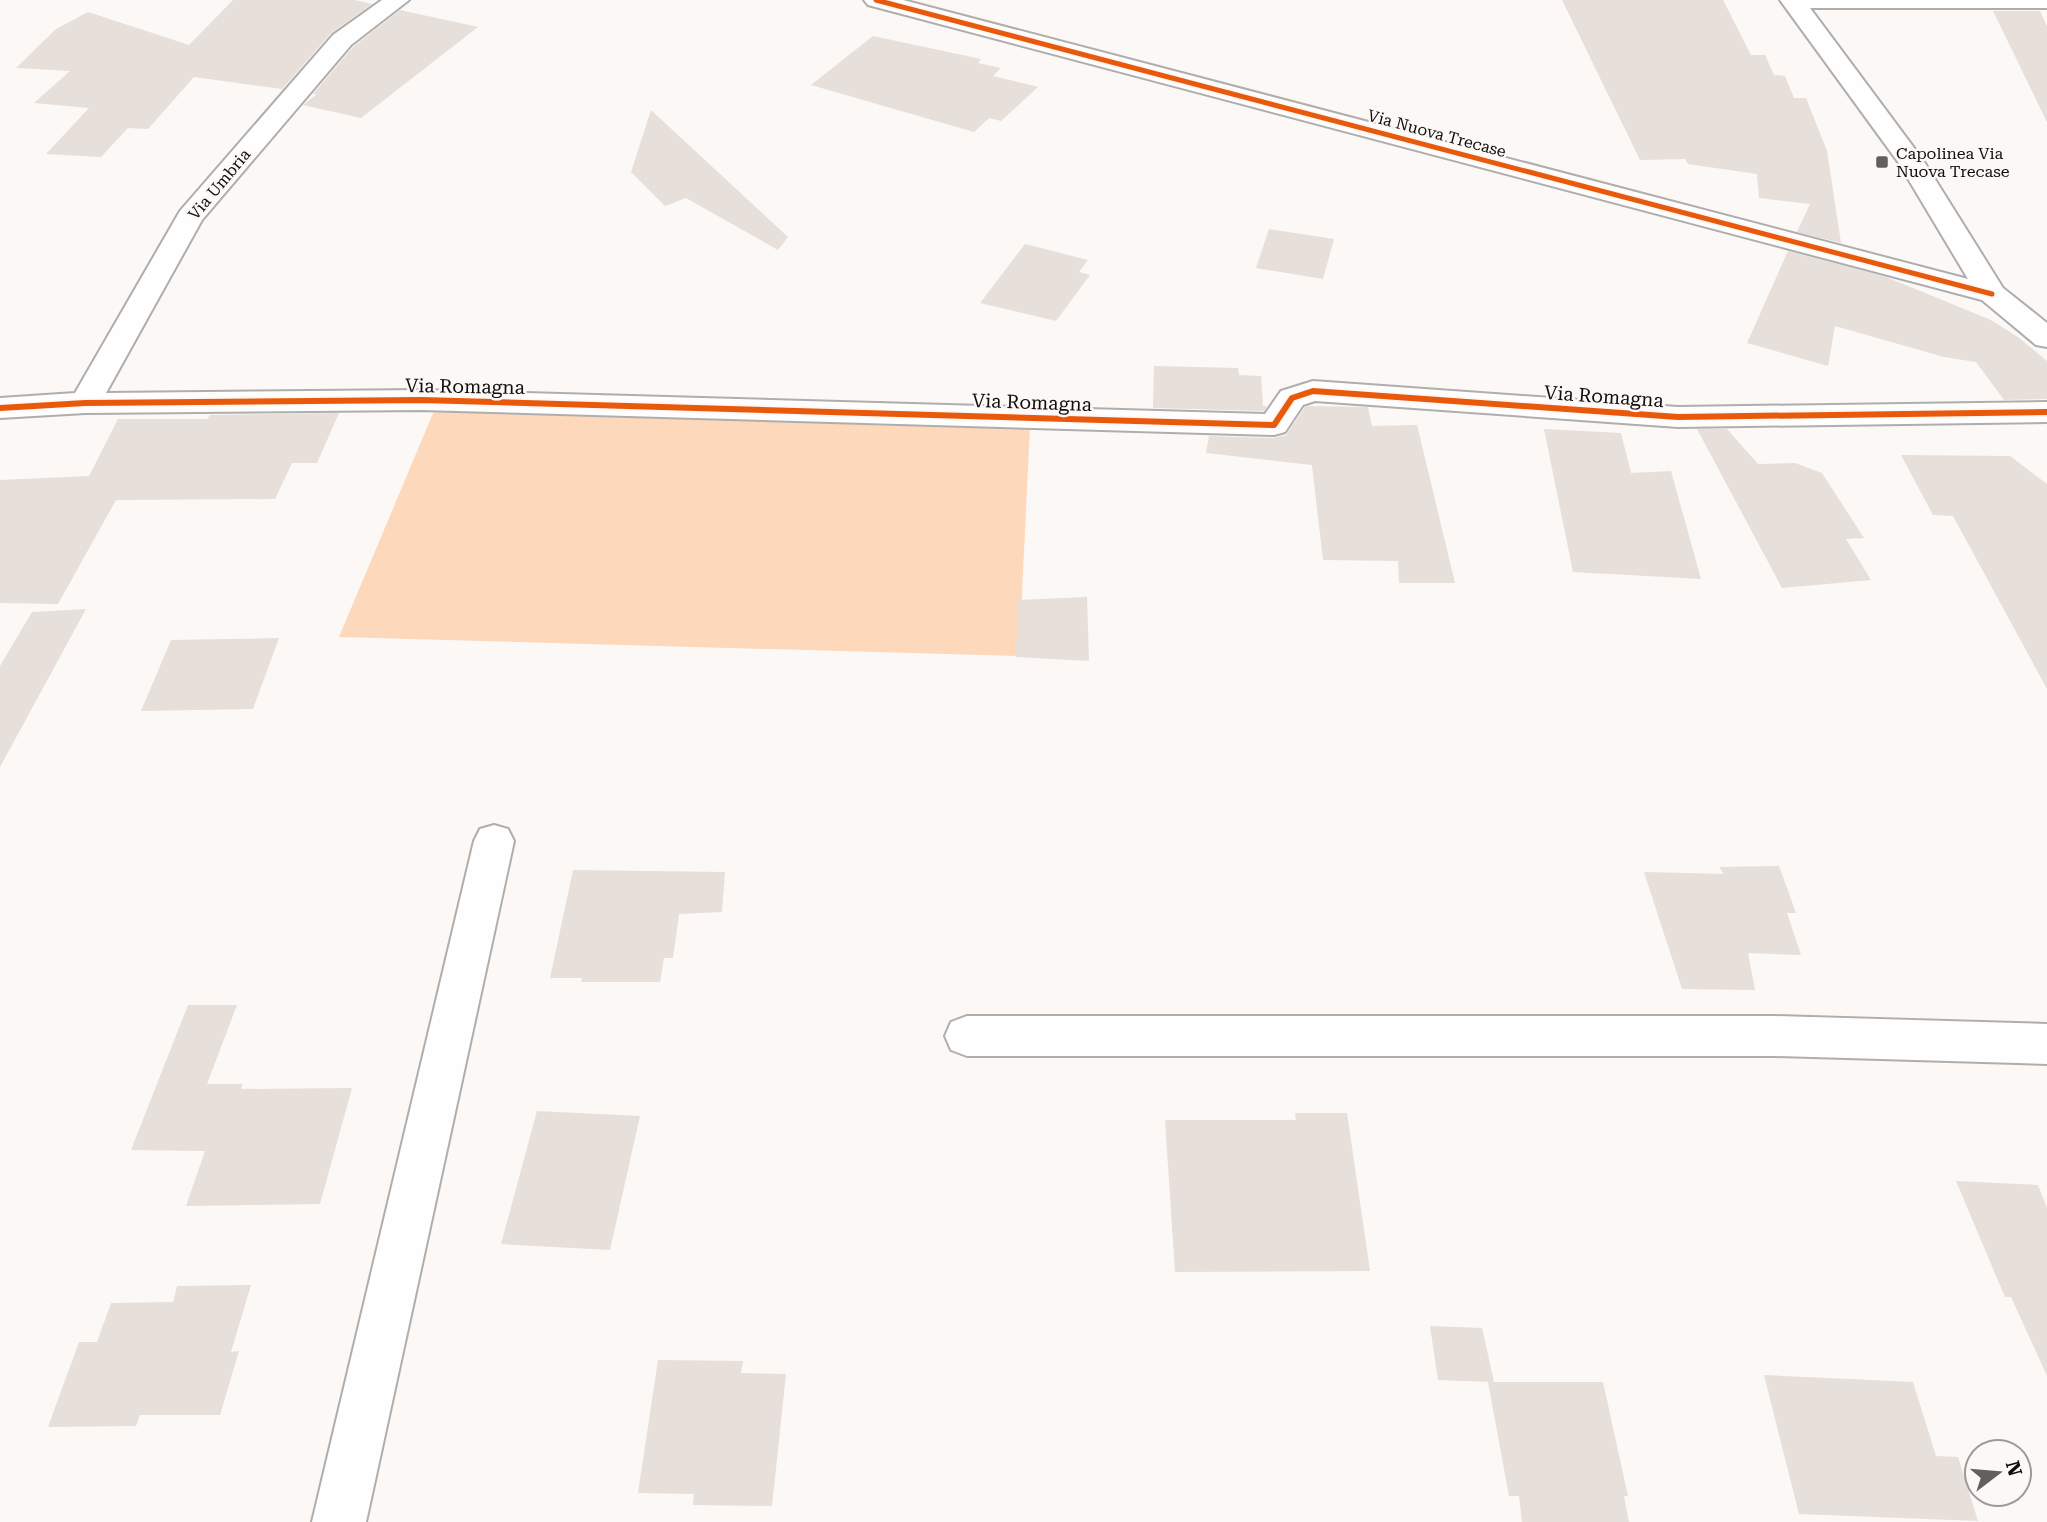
<svg xmlns="http://www.w3.org/2000/svg" width="2047" height="1522" viewBox="0 0 2047 1522" font-family="'Roboto Serif',serif">
<style>
.green{fill:#fdd8ba}
.building{fill:#e6dfda}
.lines{fill:none;stroke-linecap:round;stroke-linejoin:round}
.minor-casing{stroke:#b0aeac;stroke-width:4}
.minor{fill:#fefefe;fill-rule:evenodd}
.cycleway-far1-casing{stroke:#fcf8f5;stroke-width:9}
.cycleway-casing{stroke:#fcf8f5;stroke-width:10}
.cycleway-far1{stroke:#e8590c;stroke-width:5}
.cycleway{stroke:#e8590c;stroke-width:6}
.poi-dot{fill:#62605f;stroke:#fcf8f5;stroke-width:2.5}
.labels{text-anchor:middle;stroke-width:5;stroke-linejoin:round;paint-order:stroke}
.far-street-label{font-size:16px;fill:#0f0e0d;stroke:#fcf8f5}
.far-poi-label{font-size:16px;fill:#0f0e0d;stroke:#fcf8f5;text-anchor:start}
.street-label{font-size:19px;fill:#0f0e0d;stroke:#fcf8f5}
</style>
<rect width="100%" height="100%" fill="#fbf8f6"/>
<!-- green -->
<path class="green" d="M434 411 1030 426 1019 656 339 637Z"/>
<!-- building -->
<path class="building" d="M233 0H355L372 4 331 33 282 89 194 77 148 129 128 128 101 157 46 154 89 108 34 103 70 71 16 68 56 29 88 12 189 45Z
M1562 0H1723L1751 55H1765L1774 75 1785 76 1794 98H1806L1827 151 1841 243 1797 232 1810 204 1759 198 1757 174 1688 164 1685 159 1640 160Z
M400 10 478 27 361 118 303 105 317 94H313L353 47Z
M1993 11H2040L2047 26V122Z
M873 36 981 59 978 63 1001 68 993 76 1038 87 1001 121 989 118 974 132 811 85Z
M651 110 788 237 778 250 686 198 665 206 631 172Z
M1269 229 1334 239 1323 279 1256 268Z
M1025 244 1088 260 1079 272 1090 275 1056 321 980 303Z
M1788 251 1886 277 1991 320 2018 337 2047 361V399L2004 400 1976 362 1944 357 1835 326 1828 366 1747 343Z
M1154 366 1238 368 1239 375 1261 376 1263 406H1267L1264 411 1153 408Z
M1309 406 1368 407 1372 426 1417 425 1455 583H1399L1398 561 1323 560 1312 465 1206 453 1209 436 1274 438 1286 435 1305 407Z
M339 413 317 463H292L275 499 116 500 58 604 0 603V480L89 476 118 419H207L210 415Z
M1544 429 1621 433 1631 473 1671 471 1701 579 1573 572Z
M1697 429H1727L1758 464 1795 463 1822 473 1864 538 1846 539 1871 580 1782 588Z
M1901 455 2010 456 2047 484V689L1953 516 1933 515Z
M1087 597 1089 661 1016 657 1018 600Z
M86 609 0 767V666L32 612Z
M279 638 253 709 141 711 171 640Z
M1779 866 1796 913H1787L1801 955 1748 953 1755 990 1682 989 1644 872 1724 874 1719 867Z
M573 870 725 872 722 912 679 914 673 958H664L660 982H581L582 978H550Z
M188 1005H237L207 1084H243L241 1089 352 1088 320 1204 186 1206 205 1151 131 1150Z
M537 1111 640 1116 610 1250 501 1244Z
M1295 1113H1347L1370 1271 1175 1272 1165 1120H1296Z
M1956 1181 2038 1185 2047 1208V1376L2011 1297H2005Z
M251 1285 231 1352 239 1351 220 1415H140L136 1426 48 1427 79 1342H97L111 1303 173 1302 177 1286Z
M1430 1326 1482 1328 1494 1382H1603L1628 1496H1624L1629 1522H1522L1519 1496H1509L1488 1382H1492L1438 1380Z
M658 1360 743 1361 741 1373 786 1374 772 1506 693 1505 694 1494 638 1493Z
M1764 1375 1913 1382 1936 1456 1958 1457 1978 1521 1799 1514Z"/>
<g class="lines">
<defs>
<path id="minor" d="M382 0H409L351 45 202 220 106 393 422 390 1265 414 1281 391 1313 381 1678 407 2047 402V422L1678 427 1315 401 1303 405 1285 432 1274 435 422 410 85 413 0 418V398L75 393 180 211 333 35Z
M864 0H903L1968 279 1898 162 1780 0H2047V8H1810L1923 160 2003 288 2047 323V347L2036 345 1982 300 868 5Z
M494 825 508 829 514 841 366 1522H312L474 841 480 829Z
M967 1016H1774L2047 1024V1064L1774 1056H967L951 1050 945 1036 951 1022Z"/>
</defs>
<!-- minor casing -->
<use href="#minor" class="minor-casing"/>
<!-- minor -->
<use href="#minor" class="minor"/>
<defs>
<path id="cycleway-far1" d="M876 0 1992 294"/>
<path id="cycleway" d="M0 408 85 403 422 400 1274 425 1292 398 1313 391 1678 417 2047 412"/>
</defs>
<!-- cycleway-far1 casing -->
<use href="#cycleway-far1" class="cycleway-far1-casing"/>
<!-- cycleway casing -->
<use href="#cycleway" class="cycleway-casing"/>
<!-- cycleway-far1 -->
<use href="#cycleway-far1" class="cycleway-far1"/>
<!-- cycleway -->
<use href="#cycleway" class="cycleway"/>
</g>
<!-- markers -->
<rect class="poi-dot" x="1875" y="155" width="14" height="14" rx="3.5"/>
<g class="labels">
<!-- far-street labels -->
<g class="far-street-label">
<text transform="translate(1437 133) rotate(15)" y="6">Via Nuova Trecase</text>
<text transform="translate(219 184) rotate(-50)" y="6">Via Umbria</text>
</g>
<!-- far-poi labels -->
<g class="far-poi-label">
<text x="1896" y="159">Capolinea Via<tspan x="1896" dy="18">Nuova Trecase</tspan></text>
</g>
<!-- street labels -->
<g class="street-label">
<text transform="translate(465 386) rotate(1)" y="7">Via Romagna</text>
<text transform="translate(1604 396) rotate(4)" y="7">Via Romagna</text>
<text transform="translate(1032 402) rotate(2)" y="7">Via Romagna</text>
</g>
</g>
<!-- north arrow -->
<g transform="translate(1998 1473) rotate(74)"><circle r="33" fill="#fcf8f5" stroke="#9d9a98" stroke-width="2"/>
<path d="M0-5L12 26L0 18L-12 26Z" fill="#62605f"/>
<text y="-10" font-size="19" font-weight="bold" text-anchor="middle" fill="#0f0e0d">N</text>
</g>
</svg>
